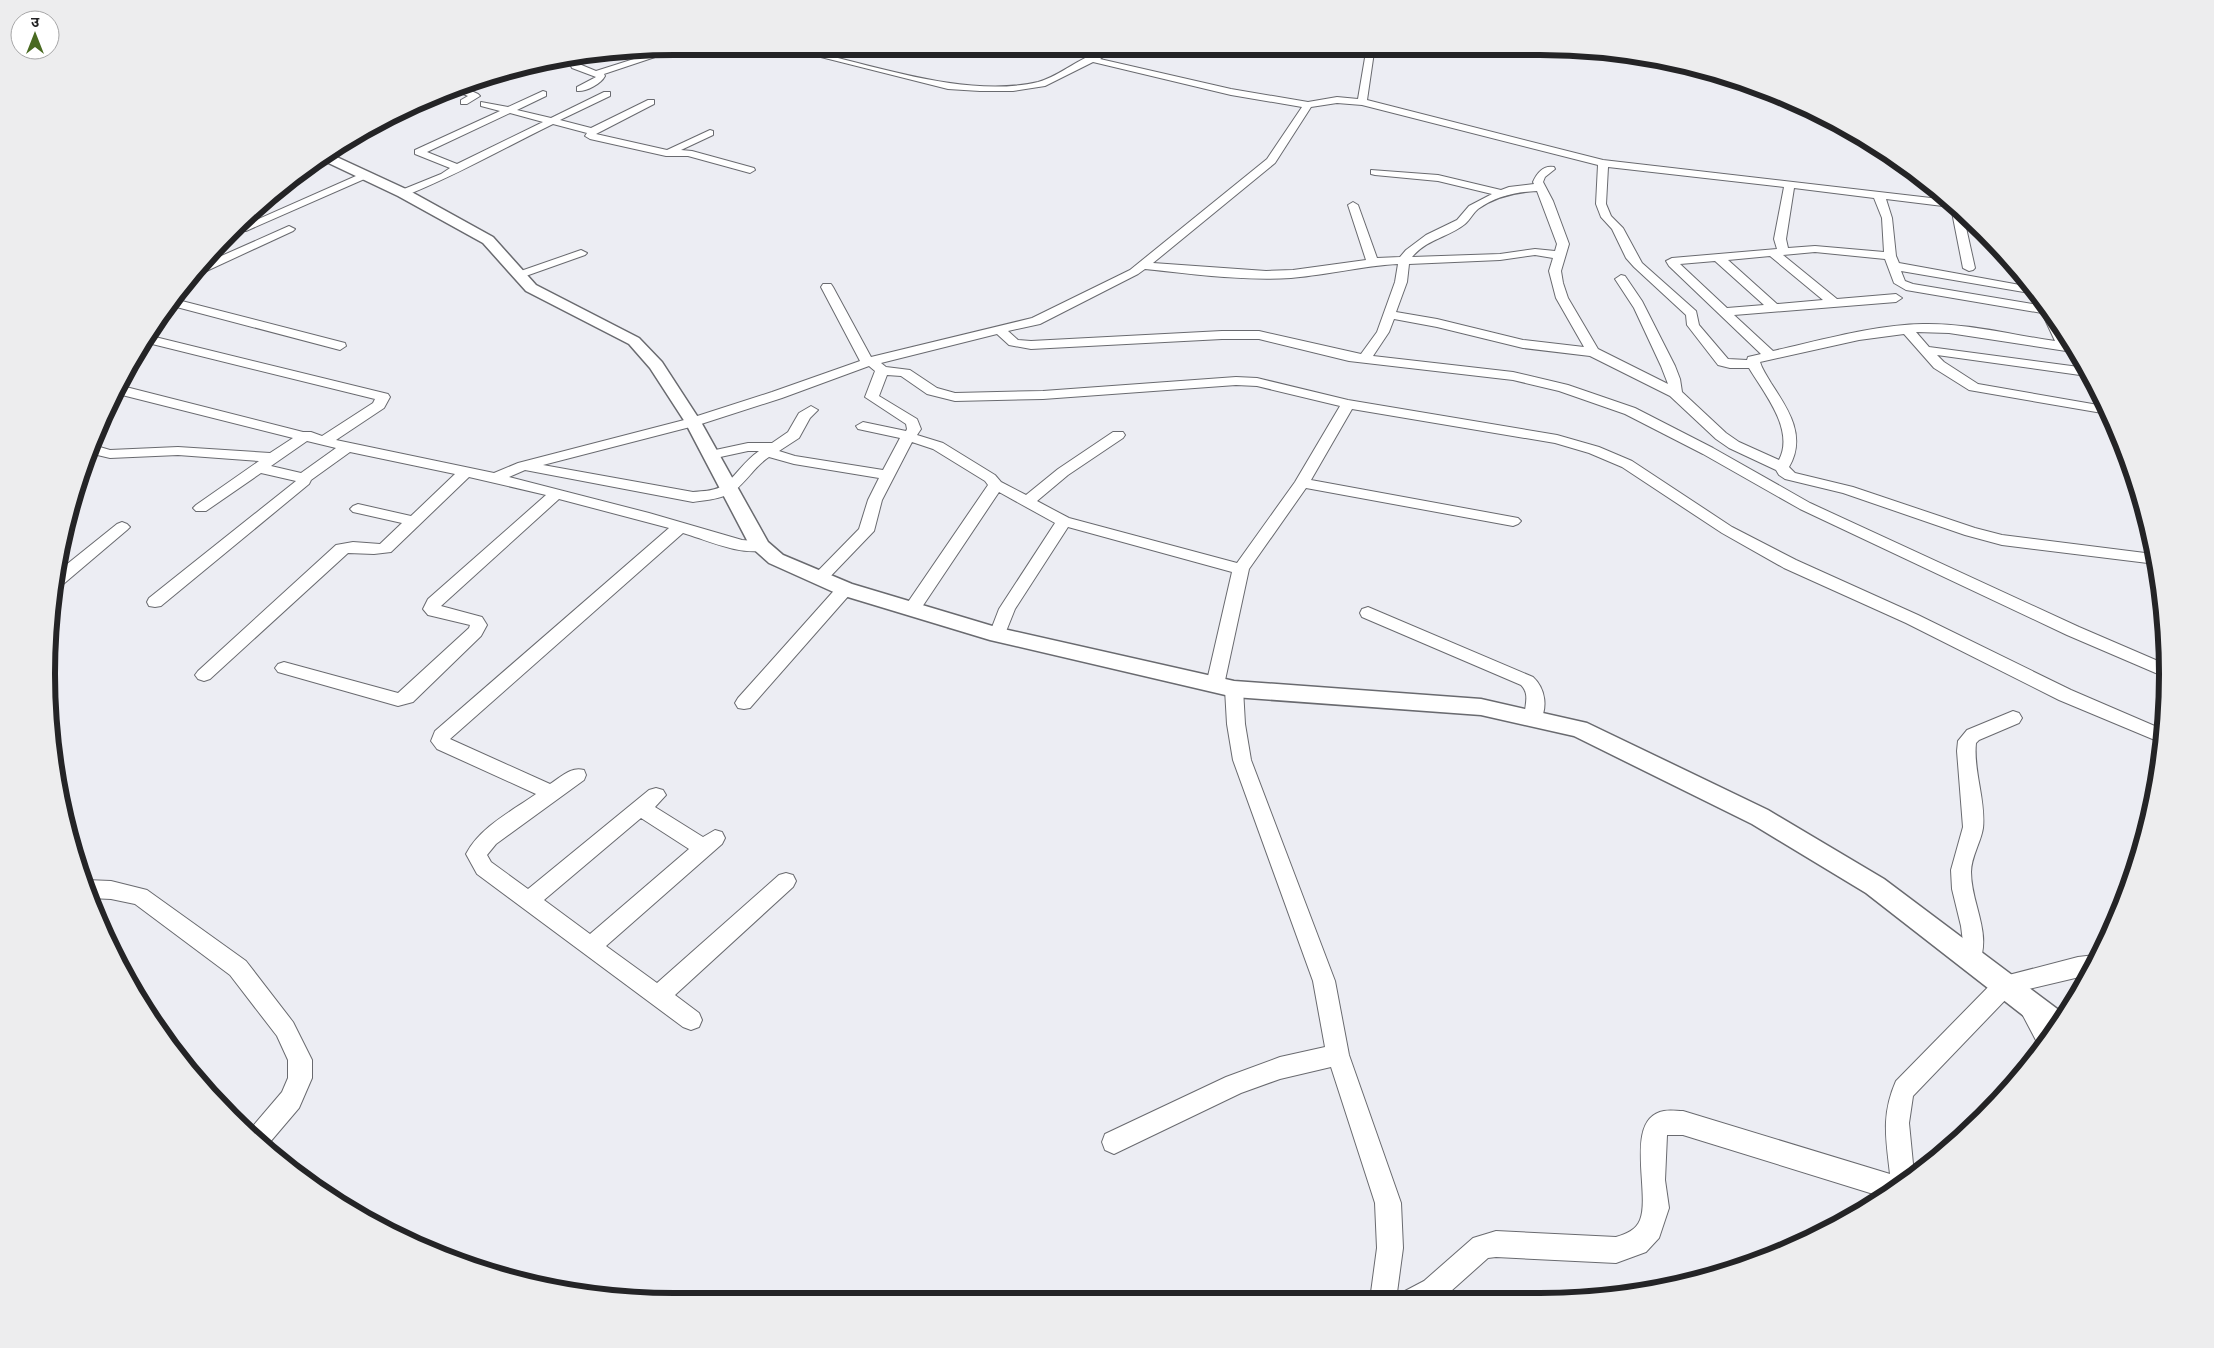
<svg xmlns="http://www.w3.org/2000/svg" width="2214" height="1348" viewBox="0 0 2214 1348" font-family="Helvetica,'Noto Sans Devanagari',sans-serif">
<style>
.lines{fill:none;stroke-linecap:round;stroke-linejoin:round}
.minor-casing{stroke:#696a6f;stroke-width:2}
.tertiary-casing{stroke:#696a6f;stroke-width:3}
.minor{fill:#fff;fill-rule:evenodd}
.tertiary{fill:#fff;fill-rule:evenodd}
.rim{fill:none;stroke:#242426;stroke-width:6}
</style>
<rect width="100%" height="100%" fill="#ecedf3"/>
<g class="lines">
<defs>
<path id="minor" d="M599 52H612L579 64 596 71 656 52H664V54L604 74 605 76C601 84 586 92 577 91V87L596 77 572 68 570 64 575 58Z
M801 52H814C882 68 970 98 1038 82 1061 76 1081 55 1104 52L1107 54 1100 59 1231 89 1308 102 1337 97 1358 99 1366 52H1374L1367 100 1603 160 1948 200 1963 214 1975 268 1973 270 1969 271 1963 268 1951 207 1886 199 1892 218 1896 256 1899 263 2031 287 2036 294 1901 271 1905 281 1913 284 2038 305 2037 303 2041 300 2063 332 2069 343 2073 345 2079 353 1949 333 1916 332 1929 347 2079 367 2086 364 2089 372 2080 375 1937 355 1944 362 1978 384 2104 406 2108 414 1969 390 1934 368 1904 334 1859 340 1760 362C1762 369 1767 376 1771 383 1788 409 1807 436 1789 467L1795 473 1853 487 1975 528 2002 535 2153 554 2156 564 2002 545 1965 535 1843 493 1785 479 1779 475 1776 470 1729 448 1716 439 1670 396 1590 356 1523 348 1437 327 1394 319 1389 332 1373 356 1513 372 1568 385 1635 408 1713 448 1810 503 2079 627 2165 664V677L2067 635 1800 509 1703 454 1625 414 1559 391 1513 380 1349 361 1259 339H1222L1031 349 1009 345 997 334 881 363 886 367 910 370 937 388 955 393 1043 391 1236 377 1257 378 1348 400 1557 435 1599 447 1632 461 1732 527 1796 560 1918 615 2071 690 2164 730 2162 743 2059 700 1906 623 1784 568 1722 533 1622 467 1589 453 1555 443 1352 409 1311 480 1518 518 1521 521 1518 524 1513 526 1306 488 1249 569 1224 685 1221 689 1215 691 1209 689 1206 685 1232 572 1068 527 1015 609 1003 639 997 641 991 639 989 635 999 609 1055 523 999 492 918 613 912 615 906 613 904 609 906 605 988 485 985 481 933 449 912 442 882 500 874 531 825 582H813L811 578 859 529 868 500 879 478 794 464 769 457C755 466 748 480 735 490 724 499 706 500 693 502L525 470 509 477 649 513 742 540 766 542 768 546 766 550C740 556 707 540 683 533L450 739 550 784C561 777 571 766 584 770L586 775 584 780 496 844 487 855 491 862 528 889 649 790 656 788 663 790 666 795 655 807 703 837 715 830 722 832 725 838 722 844 606 946 657 983 779 875 786 873 793 875 796 881 793 887 675 995 699 1013 702 1020 699 1027 691 1030 683 1027 477 874 466 854C480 827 512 811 536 794L437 749 431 741 435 731 669 528 559 499 441 606 482 617 487 625 481 636 413 702 398 706 278 672 275 668 278 664 284 662 398 693 469 628 470 625 428 615 423 609 428 599 546 495 469 477 391 552 374 554 348 553 210 679 204 681 198 679 195 675 198 671 336 545 353 542 380 544 402 523 353 512 350 509 353 506 358 504 411 516 455 474 350 452 311 480 309 484 161 606 155 607 149 606 147 602 149 598 296 481 261 473 206 511H196L193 508 196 505 259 461 178 455 110 458 89 453 93 445 110 450 178 447 270 453 293 438 118 394 122 386 303 432H311L322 436 373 403 375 399 144 342 147 335 388 394 390 397 384 408 336 440 494 473 518 463 688 419 772 392 860 361 821 287 823 284H831L833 287 871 357 1032 318 1130 270 1267 159 1302 107 1231 95 1093 62 1045 86 1013 91H980L948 89ZM1337 103 1362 105 1598 165 1596 204 1601 217 1612 229 1626 258 1634 267 1686 315 1687 325 1718 365 1730 368H1749C1764 393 1795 430 1779 460L1739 442 1726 433 1682 392 1680 379 1675 366 1642 301 1625 276 1621 275 1615 279 1634 308 1661 366 1668 384 1598 349 1568 298 1563 283 1561 271 1569 244 1553 201 1543 182 1545 177 1555 169 1554 167C1543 165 1537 173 1533 182L1534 184 1509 187 1501 190 1438 175 1371 170V174L1375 175 1438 181 1492 194 1469 206 1457 220 1426 235 1406 250 1400 257 1377 258 1358 205 1353 202 1348 205 1366 260 1293 270 1266 271 1153 263 1275 163 1311 107ZM1608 167 1784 187 1774 239 1777 249 1672 258 1666 261 1669 266 1761 354 1748 357 1747 360 1728 359 1699 325 1696 311 1642 263 1623 228 1611 216 1606 204ZM1794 188 1874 198 1882 218 1884 252 1815 246 1788 248 1786 239ZM1537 191 1557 244 1555 251 1535 249 1500 254 1412 257C1427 239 1449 237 1465 224 1470 220 1473 213 1478 209 1496 196 1516 192 1537 191ZM1815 252 1885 259 1894 283 1906 290 2042 313 2055 341C2012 335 1967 323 1923 324 1873 325 1822 340 1773 351L1734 315 1896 302 1902 298 1896 294 1837 299 1783 255ZM1535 255 1553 258 1549 271 1556 298 1584 347 1523 340 1437 319 1396 312 1407 282 1409 264 1500 260ZM1770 256 1823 300 1777 304 1728 260ZM1715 261 1764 305 1727 308 1680 264ZM1398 264 1395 282 1377 332 1361 354 1259 331H1222L1031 341 1018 340 1008 331 1040 324 1138 274 1145 269C1193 274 1242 281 1291 278 1327 275 1362 266 1398 264ZM869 366 875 371 865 397 906 424 907 429 906 431 863 422 856 426 858 429 900 438 883 470 795 456 779 451 799 438 810 418 818 410 811 406 799 413 788 432 772 443H748L706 452 704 455 711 459 748 451H759C744 461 737 475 724 485 716 491 703 491 693 492L543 465 698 425 782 398ZM887 375 901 376 927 394 955 401 1043 399 1236 385 1257 386 1340 406 1295 482 1237 563 1069 518 1037 501 1068 475 1123 438 1125 435 1123 432H1113L1058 469 1026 495 1001 482 995 475 943 443 917 435 921 429 917 419 879 396ZM307 441 336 448 301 473 271 466ZM641 818 689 849 590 934 544 900Z
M458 85 478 94 480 96 467 104H461V100L468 96 451 89Z
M543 91 546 92V96L517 110 551 118 604 92H610V96L560 120 591 128 648 100H654V104L596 134 667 150 710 130 713 131V135L681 150 692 151 754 168 755 170 750 173 688 156H666L590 139 585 136 587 133 553 124C504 148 457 175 407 195H399V191L441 174 450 168 415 154V150L500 111 481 106V102L508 107ZM510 113 543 122 457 164 427 152Z
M365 172 369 173V177L246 231H238L236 229Z
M289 226 295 229 293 231 200 274 193 275 201 265Z
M581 250 587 253 585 255 523 277H515L513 275 515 273Z
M174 299 345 343 346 346 340 350 169 305Z
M122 522 127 524 130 527 127 530 61 586 55 587 56 573 117 524Z
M845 584 851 585 853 589 851 593 750 708 744 709 738 708 735 703 738 698 839 585Z
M1368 607 1533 677C1546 689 1548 708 1539 724L1533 726 1527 724C1520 711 1533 697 1521 685L1362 617 1360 613 1362 609Z
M1234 683 1240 685 1243 689 1245 724 1251 760 1335 981 1349 1055 1401 1203 1403 1248 1396 1300H1370L1377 1248 1375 1203 1331 1067 1280 1079 1241 1093 1114 1154 1105 1150 1102 1142 1105 1134 1226 1077 1280 1057 1325 1047 1313 981 1233 760 1227 724 1225 689 1228 685Z
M2013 711 2019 713 2022 718 2019 723 1979 740 1976 743C1973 771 1986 800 1983 828 1981 842 1971 857 1971 872 1971 905 1993 933 1978 966L1970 968 1962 966 1959 959 1963 942 1961 926 1952 889 1951 870 1963 827 1957 751 1958 741 1967 730Z
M86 880 111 881 147 890 246 961 293 1022 312 1060V1078L299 1108 265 1148 247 1133 282 1092 288 1078V1060L277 1036 230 975 135 904 111 899 90 898 82 882Z
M2095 955 2100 957 2088 975 2012 993 1913 1096 1909 1123 1914 1174 1883 1197 1683 1135H1667L1665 1180 1669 1208 1659 1238 1646 1252 1616 1263 1496 1257 1488 1258 1441 1300H1401L1405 1291 1424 1281 1473 1238 1496 1231 1616 1237C1626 1234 1636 1230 1640 1220 1651 1194 1623 1118 1664 1111 1670 1110 1677 1111 1683 1111L1890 1174C1886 1139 1881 1115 1896 1081L1997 978 2078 957Z
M2031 1000 2039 1003 2054 1030 2042 1049 2040 1048 2020 1010 2023 1003Z"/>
<path id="tertiary" d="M328 153 408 190 493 237 536 285 639 338 662 362 701 422 768 542 783 555 852 584 999 628 1234 681 1481 699 1587 723 1768 810 1884 879 2064 1014 2051 1035 2047 1034 1866 893 1752 824 1574 736 1481 715 1234 697 990 640 838 594 769 563 750 546 685 422 650 368 629 344 526 291 483 243 398 196 320 159Z"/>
</defs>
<!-- minor casing -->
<use href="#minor" class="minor-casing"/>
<!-- tertiary casing -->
<use href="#tertiary" class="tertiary-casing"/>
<!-- minor -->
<use href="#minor" class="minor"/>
<!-- tertiary -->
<use href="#tertiary" class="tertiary"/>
</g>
<!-- crop -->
<path d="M0 0H2214V1348H0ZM674 55H1540A619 619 0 0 1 2159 674V674A619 619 0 0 1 1540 1293H674A619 619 0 0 1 55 674V674A619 619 0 0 1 674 55Z" fill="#ededee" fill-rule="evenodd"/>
<path class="rim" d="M674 55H1540A619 619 0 0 1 2159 674V674A619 619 0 0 1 1540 1293H674A619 619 0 0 1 55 674V674A619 619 0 0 1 674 55Z"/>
<!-- north arrow -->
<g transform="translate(35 35)"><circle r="24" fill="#ffffff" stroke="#a7a7a8"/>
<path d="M0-4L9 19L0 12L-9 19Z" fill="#496a21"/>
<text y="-8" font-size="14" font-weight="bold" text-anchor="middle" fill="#242426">उ</text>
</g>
</svg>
